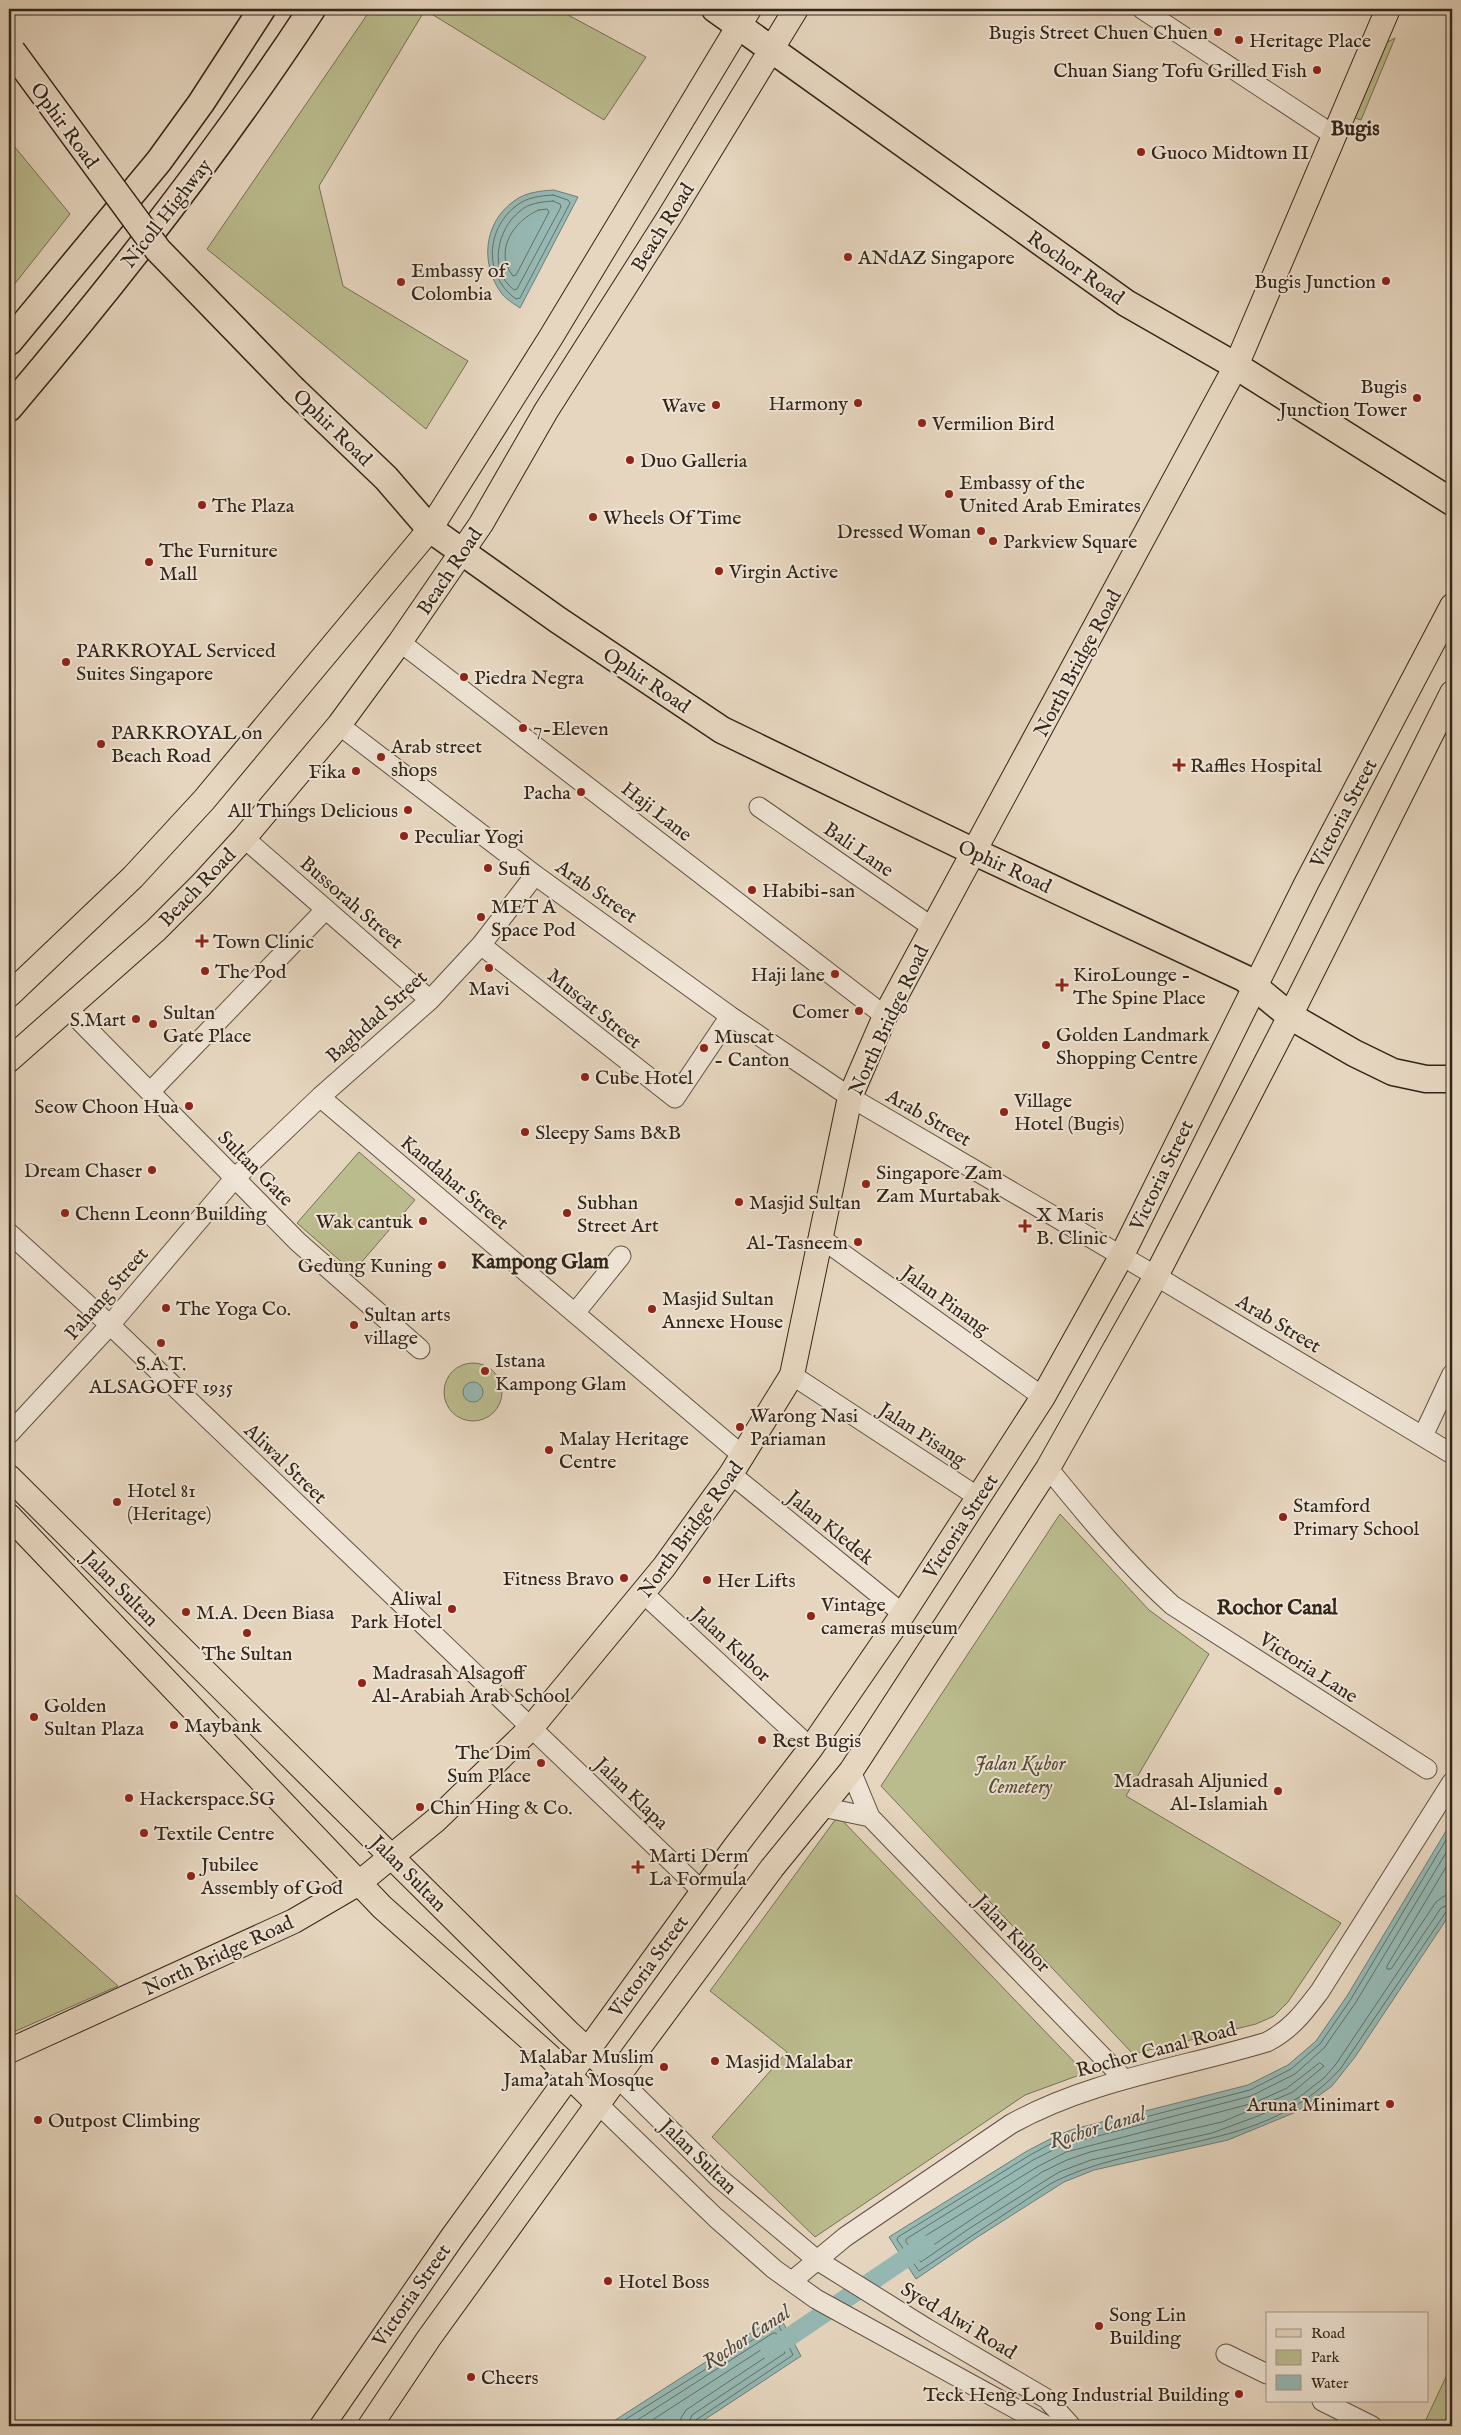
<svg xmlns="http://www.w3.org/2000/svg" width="1461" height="2435" viewBox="0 0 1461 2435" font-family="'IM FELL English',serif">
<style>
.green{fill:#bbbc8e;stroke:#777154}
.water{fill:#96b9b4;stroke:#6e7e76}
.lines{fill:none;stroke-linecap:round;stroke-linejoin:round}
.shore{stroke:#647067;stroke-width:1}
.canal{stroke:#96b9b4;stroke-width:19}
.minor-casing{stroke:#605243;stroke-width:21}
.major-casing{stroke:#33261a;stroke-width:26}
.highway-casing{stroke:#33261a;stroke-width:29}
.minor{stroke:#efe4d5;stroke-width:19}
.major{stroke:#e6d6bf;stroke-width:24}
.highway{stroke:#e6d6bf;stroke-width:26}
.highway-bridge-casing{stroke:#33261a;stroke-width:29;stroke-linecap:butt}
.highway-bridge{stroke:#e6d6bf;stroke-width:26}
.poi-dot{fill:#8f2418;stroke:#efe4d5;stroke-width:2}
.labels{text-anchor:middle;stroke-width:4;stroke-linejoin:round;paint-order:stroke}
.poi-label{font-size:20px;fill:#33261a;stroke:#efe4d5;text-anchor:start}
.street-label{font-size:20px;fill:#33261a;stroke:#efe4d5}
.park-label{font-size:20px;font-style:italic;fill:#554c37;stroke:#efe4d5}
.neighbourhood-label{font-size:21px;font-weight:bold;fill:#33261a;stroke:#efe4d5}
.water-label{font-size:21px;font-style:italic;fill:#4c4b40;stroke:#efe4d5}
</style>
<rect width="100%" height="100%" fill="#e6d6bf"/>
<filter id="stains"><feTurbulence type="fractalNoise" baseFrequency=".004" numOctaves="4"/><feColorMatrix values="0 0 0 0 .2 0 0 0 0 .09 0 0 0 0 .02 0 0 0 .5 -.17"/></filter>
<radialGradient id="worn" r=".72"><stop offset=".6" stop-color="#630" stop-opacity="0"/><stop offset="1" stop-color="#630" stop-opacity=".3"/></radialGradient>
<!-- green -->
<path class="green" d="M371 9H557L646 57 604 120 425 10 319 186 343 286 468 361 426 429 207 249Z
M1395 38 1361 120 1344 114 1384 44Z
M9 140 70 214 9 291Z
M359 1152 415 1200 353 1272 297 1223Z
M444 1392a29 29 0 1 1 58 0a29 29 0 1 1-58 0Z
M1060 1514 1149 1610 1209 1654 1126 1796 1341 1923 1288 2002 1274 2016 1256 2024 1133 2054 881 1786Z
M838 1816 1085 2073 1025 2095 815 2237 712 2137 787 2052 710 1991Z
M9 1889 118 1986 9 2034Z
M1452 2364V2426H1423Z"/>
<!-- water -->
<path class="water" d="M554 190 578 197 520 308C514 304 506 299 502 294 480 265 483 223 514 201 526 192 540 191 554 190Z
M463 1392a10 10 0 1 1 20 0a10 10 0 1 1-20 0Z
M1452 1821V1911L1355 2057 1332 2086 1296 2112 1228 2140 1094 2170 1064 2182 976 2238 916 2279 889 2237 1027 2151 1058 2135 1074 2129 1248 2085 1288 2065 1316 2041 1347 1996Z
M779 2315 801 2356 695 2426H606Z"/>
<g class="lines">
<!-- shore -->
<path class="shore" d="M553 195 568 200 570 203 520 298 516 299C484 276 485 230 516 206 527 197 540 196 553 195Z
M553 201 560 204 561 207 517 289 514 290C488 270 497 229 520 211 529 203 541 202 553 201Z
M539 210 547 209 549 212 516 275 513 276C493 251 514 220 539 210Z
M1452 1830 1351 1999 1320 2044 1291 2069 1250 2090 1060 2139 1030 2155 898 2237 897 2240 919 2271 1050 2184C1144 2135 1263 2156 1341 2068L1446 1912 1452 1909
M1452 1843 1356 2002 1324 2048 1295 2074 1251 2096 1063 2145 1033 2160 906 2239V2242L921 2262 970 2228 1059 2172 1091 2160 1212 2133 1258 2116 1298 2098 1324 2078 1336 2064 1441 1908 1452 1903
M1452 1857 1387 1966V1969H1391L1436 1902 1444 1896 1452 1895
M1320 2063 1324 2066 1293 2092 1222 2122 1090 2152 1067 2160 1042 2172 923 2252 920 2251 916 2244 917 2241 1037 2167 1066 2152 1254 2103 1287 2088Z
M615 2426 778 2324 793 2355 696 2420 693 2426
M628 2426 773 2333H776L785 2353 692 2415 687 2426
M643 2426 770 2344H773L775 2351 686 2410 681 2418 679 2426"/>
<!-- canal -->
<path class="canal" d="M770 2350 925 2245"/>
<defs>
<path id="minor" d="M1142 9 1335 136
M400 642 885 1016
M339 725 535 875 730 1016 850 1097 1156 1276 1452 1454
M759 807 932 927
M244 838 430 1000
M481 945 675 1098 730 1016
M68 1009 298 1242 420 1349
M150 1092 326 909
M320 1097 743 1456
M9 1233 110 1325 702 1891
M822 1239 1043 1397
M575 1313 621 1256
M792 1375 978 1497
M9 1434 110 1325 234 1179 320 1097 430 1000 481 945 535 875
M1423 1436 1452 1374
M1048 1468C1087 1516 1126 1563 1172 1605L1427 1769
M731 1474 903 1614
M644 1594 811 1748
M851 1771 870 1817 1124 2079
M822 1807 870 1817
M617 2077 718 2177 817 2260 926 2328 1047 2399 1071 2426
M598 2104 715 2217 774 2269 816 2299 1047 2426
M792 2281 845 2237 1011 2124C1090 2080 1181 2068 1267 2042 1292 2029 1304 2012 1320 1991L1452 1782
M1226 2354 1267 2374
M1322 2401 1372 2426"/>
<path id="major" d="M9 995 133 877 204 800 430 529 551 337 749 9
M9 1060 156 930 201 885 244 838 339 725 400 642 481 524 546 411 668 219 796 9
M9 1477 568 2032 617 2077
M9 1516 382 1907 549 2056 598 2104
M9 2051 294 1921 359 1883 436 1820 531 1728 664 1567 731 1474 792 1375 850 1097 885 1016 1236 366 1388 9
M322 2426 451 2239 735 1847 811 1748 903 1614 1043 1397 1121 1257 1307 882 1452 606
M370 2426 429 2338 637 2050 772 1868 851 1771 1048 1468 1156 1276 1290 1016 1452 693"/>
<path id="highway" d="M715 9 1126 303 1236 366 1452 502
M9 342 159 161 201 103 262 9
M294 390 386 478 430 529 558 620 722 730 962 846 1244 978 1290 1016 1354 1053 1393 1072 1426 1079H1452
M9 408C117 281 220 149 312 9"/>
</defs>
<!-- minor casing -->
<use href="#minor" class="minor-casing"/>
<!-- major casing -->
<use href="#major" class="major-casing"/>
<!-- highway casing -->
<use href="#highway" class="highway-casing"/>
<!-- minor -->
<use href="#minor" class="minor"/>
<!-- major -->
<use href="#major" class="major"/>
<!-- highway -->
<use href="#highway" class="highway"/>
<defs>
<path id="highway-bridge" d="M12 51 158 250 294 390"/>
</defs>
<!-- highway-bridge casing -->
<use href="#highway-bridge" class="highway-bridge-casing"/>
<!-- highway-bridge -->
<use href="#highway-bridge" class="highway-bridge"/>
</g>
<!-- markers -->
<g class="poi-dot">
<circle cx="1218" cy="32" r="5"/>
<circle cx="1239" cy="40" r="5"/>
<circle cx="1317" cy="70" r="5"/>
<circle cx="1141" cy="152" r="5"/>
<circle cx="848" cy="257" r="5"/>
<circle cx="1386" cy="281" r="5"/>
<circle cx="401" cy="282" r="5"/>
<circle cx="1417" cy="398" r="5"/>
<circle cx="858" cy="403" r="5"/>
<circle cx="716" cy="405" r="5"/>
<circle cx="922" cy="423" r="5"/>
<circle cx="630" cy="460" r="5"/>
<circle cx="949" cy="494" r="5"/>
<circle cx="202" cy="505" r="5"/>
<circle cx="593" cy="517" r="5"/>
<circle cx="981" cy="531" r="5"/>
<circle cx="993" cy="541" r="5"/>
<circle cx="149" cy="562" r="5"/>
<circle cx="719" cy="571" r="5"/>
<circle cx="66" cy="662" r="5"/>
<circle cx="464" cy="677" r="5"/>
<circle cx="523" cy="728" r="5"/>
<circle cx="101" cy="744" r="5"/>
<circle cx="381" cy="757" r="5"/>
<path d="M1176.5 757.5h5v5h5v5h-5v5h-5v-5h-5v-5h5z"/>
<circle cx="356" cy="771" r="5"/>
<circle cx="581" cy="792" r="5"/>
<circle cx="408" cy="810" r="5"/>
<circle cx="404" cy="836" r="5"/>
<circle cx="488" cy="868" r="5"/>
<circle cx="752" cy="890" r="5"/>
<circle cx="481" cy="917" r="5"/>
<path d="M199.5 933.5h5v5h5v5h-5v5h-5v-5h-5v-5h5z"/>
<circle cx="489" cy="968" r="5"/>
<circle cx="205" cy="971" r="5"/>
<circle cx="835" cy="974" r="5"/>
<path d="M1059.5 977.5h5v5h5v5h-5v5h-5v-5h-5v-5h5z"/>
<circle cx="859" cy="1011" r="5"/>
<circle cx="136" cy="1019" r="5"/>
<circle cx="153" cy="1024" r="5"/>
<circle cx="1046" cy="1045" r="5"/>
<circle cx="704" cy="1048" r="5"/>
<circle cx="585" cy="1077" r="5"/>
<circle cx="189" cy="1106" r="5"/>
<circle cx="1004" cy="1112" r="5"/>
<circle cx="525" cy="1132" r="5"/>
<circle cx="152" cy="1170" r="5"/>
<circle cx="866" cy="1184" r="5"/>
<circle cx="739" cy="1202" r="5"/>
<circle cx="65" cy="1213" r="5"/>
<circle cx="567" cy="1213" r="5"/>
<circle cx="423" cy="1221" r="5"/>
<path d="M1022.5 1218.5h5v5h5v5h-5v5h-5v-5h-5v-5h5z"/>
<circle cx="858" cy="1242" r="5"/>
<circle cx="442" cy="1265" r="5"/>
<circle cx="166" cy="1308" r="5"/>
<circle cx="652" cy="1309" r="5"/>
<circle cx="354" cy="1325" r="5"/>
<circle cx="161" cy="1343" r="5"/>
<circle cx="485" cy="1371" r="5"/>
<circle cx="740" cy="1427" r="5"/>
<circle cx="549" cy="1450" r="5"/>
<circle cx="117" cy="1502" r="5"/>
<circle cx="1283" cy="1517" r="5"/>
<circle cx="624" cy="1578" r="5"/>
<circle cx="707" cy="1580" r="5"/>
<circle cx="452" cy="1609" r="5"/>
<circle cx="186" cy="1612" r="5"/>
<circle cx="811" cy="1616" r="5"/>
<circle cx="247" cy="1633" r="5"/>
<circle cx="362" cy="1683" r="5"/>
<circle cx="34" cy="1717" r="5"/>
<circle cx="174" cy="1725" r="5"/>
<circle cx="762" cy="1740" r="5"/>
<circle cx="541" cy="1763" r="5"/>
<circle cx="1278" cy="1791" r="5"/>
<circle cx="129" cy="1798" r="5"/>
<circle cx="420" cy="1807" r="5"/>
<circle cx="144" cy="1833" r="5"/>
<path d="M635.5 1859.5h5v5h5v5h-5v5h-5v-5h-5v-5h5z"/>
<circle cx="191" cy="1876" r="5"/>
<circle cx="715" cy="2061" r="5"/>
<circle cx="664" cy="2067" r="5"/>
<circle cx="1390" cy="2104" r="5"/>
<circle cx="38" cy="2120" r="5"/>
<circle cx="608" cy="2281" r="5"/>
<circle cx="1099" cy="2326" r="5"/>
<circle cx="471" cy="2377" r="5"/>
<circle cx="1239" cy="2394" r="5"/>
</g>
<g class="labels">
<!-- poi labels -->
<g class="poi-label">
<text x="1208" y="39" text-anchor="end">Bugis Street Chuen Chuen</text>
<text x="1249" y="47">Heritage Place</text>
<text x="1307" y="77" text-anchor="end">Chuan Siang Tofu Grilled Fish</text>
<text x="1151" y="159">Guoco Midtown II</text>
<text x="858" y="264">ANdAZ Singapore</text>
<text x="411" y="277">Embassy of<tspan x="411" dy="23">Colombia</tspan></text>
<text x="1376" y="288" text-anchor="end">Bugis Junction</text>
<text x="1407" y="393" text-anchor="end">Bugis<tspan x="1407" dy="23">Junction Tower</tspan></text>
<text x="848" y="410" text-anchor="end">Harmony</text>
<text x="706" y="412" text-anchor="end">Wave</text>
<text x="932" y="430">Vermilion Bird</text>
<text x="640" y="467">Duo Galleria</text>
<text x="959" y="489">Embassy of the<tspan x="959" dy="23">United Arab Emirates</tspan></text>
<text x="212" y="512">The Plaza</text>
<text x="603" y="524">Wheels Of Time</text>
<text x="971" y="538" text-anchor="end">Dressed Woman</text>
<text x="1003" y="548">Parkview Square</text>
<text x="159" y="557">The Furniture<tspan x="159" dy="23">Mall</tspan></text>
<text x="729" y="578">Virgin Active</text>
<text x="76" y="657">PARKROYAL Serviced<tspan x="76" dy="23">Suites Singapore</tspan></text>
<text x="474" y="684">Piedra Negra</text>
<text x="533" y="735">7-Eleven</text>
<text x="111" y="739">PARKROYAL on<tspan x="111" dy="23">Beach Road</tspan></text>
<text x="391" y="753">Arab street<tspan x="391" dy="23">shops</tspan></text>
<text x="1190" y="772">Raffles Hospital</text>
<text x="346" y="778" text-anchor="end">Fika</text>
<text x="571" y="799" text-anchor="end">Pacha</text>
<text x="398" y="817" text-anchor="end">All Things Delicious</text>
<text x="414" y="843">Peculiar Yogi</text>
<text x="498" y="875">Sufi</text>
<text x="762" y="897">Habibi-san</text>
<text x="491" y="913">MET A<tspan x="491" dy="23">Space Pod</tspan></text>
<text x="213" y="948">Town Clinic</text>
<text x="215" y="978">The Pod</text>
<text x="825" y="981" text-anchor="end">Haji lane</text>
<text x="1073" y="981">KiroLounge -<tspan x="1073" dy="23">The Spine Place</tspan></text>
<text x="489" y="995" text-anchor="middle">Mavi</text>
<text x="849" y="1018" text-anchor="end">Comer</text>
<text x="163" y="1019">Sultan<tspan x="163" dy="23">Gate Place</tspan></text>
<text x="126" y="1026" text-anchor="end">S.Mart</text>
<text x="1056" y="1041">Golden Landmark<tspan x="1056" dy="23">Shopping Centre</tspan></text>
<text x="714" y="1043">Muscat<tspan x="714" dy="23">- Canton</tspan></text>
<text x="595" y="1084">Cube Hotel</text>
<text x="1014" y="1107">Village<tspan x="1014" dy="23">Hotel (Bugis)</tspan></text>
<text x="179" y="1113" text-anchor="end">Seow Choon Hua</text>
<text x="535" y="1139">Sleepy Sams B&amp;B</text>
<text x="142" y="1177" text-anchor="end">Dream Chaser</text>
<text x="876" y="1179">Singapore Zam<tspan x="876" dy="23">Zam Murtabak</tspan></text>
<text x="577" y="1209">Subhan<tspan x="577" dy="23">Street Art</tspan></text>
<text x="749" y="1209">Masjid Sultan</text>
<text x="75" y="1220">Chenn Leonn Building</text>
<text x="1036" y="1221">X Maris<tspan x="1036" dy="23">B. Clinic</tspan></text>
<text x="413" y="1228" text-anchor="end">Wak cantuk</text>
<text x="848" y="1249" text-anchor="end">Al-Tasneem</text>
<text x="432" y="1272" text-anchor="end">Gedung Kuning</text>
<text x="662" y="1305">Masjid Sultan<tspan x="662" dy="23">Annexe House</tspan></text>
<text x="176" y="1315">The Yoga Co.</text>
<text x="364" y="1321">Sultan arts<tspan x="364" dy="23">village</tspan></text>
<text x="495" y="1367">Istana<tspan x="495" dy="23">Kampong Glam</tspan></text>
<text x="161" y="1370" text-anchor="middle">S.A.T.<tspan x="161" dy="23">ALSAGOFF 1935</tspan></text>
<text x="750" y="1422">Warong Nasi<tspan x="750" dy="23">Pariaman</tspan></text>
<text x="559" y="1445">Malay Heritage<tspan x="559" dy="23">Centre</tspan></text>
<text x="127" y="1497">Hotel 81<tspan x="127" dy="23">(Heritage)</tspan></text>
<text x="1293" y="1512">Stamford<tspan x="1293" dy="23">Primary School</tspan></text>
<text x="614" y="1585" text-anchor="end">Fitness Bravo</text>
<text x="717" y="1587">Her Lifts</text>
<text x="442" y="1605" text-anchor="end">Aliwal<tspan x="442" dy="23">Park Hotel</tspan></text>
<text x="821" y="1611">Vintage<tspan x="821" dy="23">cameras museum</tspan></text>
<text x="196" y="1619">M.A. Deen Biasa</text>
<text x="247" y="1660" text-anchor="middle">The Sultan</text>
<text x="372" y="1679">Madrasah Alsagoff<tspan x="372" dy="23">Al-Arabiah Arab School</tspan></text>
<text x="44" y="1712">Golden<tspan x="44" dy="23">Sultan Plaza</tspan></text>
<text x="184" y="1732">Maybank</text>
<text x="772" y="1747">Rest Bugis</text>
<text x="531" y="1759" text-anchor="end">The Dim<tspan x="531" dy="23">Sum Place</tspan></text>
<text x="1268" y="1787" text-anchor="end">Madrasah Aljunied<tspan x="1268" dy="23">Al-Islamiah</tspan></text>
<text x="139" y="1805">Hackerspace.SG</text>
<text x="430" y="1814">Chin Hing &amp; Co.</text>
<text x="154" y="1840">Textile Centre</text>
<text x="649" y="1862">Marti Derm<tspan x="649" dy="23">La Formula</tspan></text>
<text x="201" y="1871">Jubilee<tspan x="201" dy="23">Assembly of God</tspan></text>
<text x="654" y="2063" text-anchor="end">Malabar Muslim<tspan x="654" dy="23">Jama'atah Mosque</tspan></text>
<text x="725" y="2068">Masjid Malabar</text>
<text x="1380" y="2111" text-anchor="end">Aruna Minimart</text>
<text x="48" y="2127">Outpost Climbing</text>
<text x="618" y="2288">Hotel Boss</text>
<text x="1109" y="2321">Song Lin<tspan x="1109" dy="23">Building</tspan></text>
<text x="481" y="2384">Cheers</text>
<text x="1229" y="2401" text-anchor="end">Teck Heng Long Industrial Building</text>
</g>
<!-- street labels -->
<g class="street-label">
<text transform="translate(65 125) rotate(54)" y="7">Ophir Road</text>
<text transform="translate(166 213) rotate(-52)" y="7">Nicoll Highway</text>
<text transform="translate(662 227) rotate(-58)" y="7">Beach Road</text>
<text transform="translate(1076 267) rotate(35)" y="7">Rochor Road</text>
<text transform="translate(333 427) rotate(44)" y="7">Ophir Road</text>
<text transform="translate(449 571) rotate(-56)" y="7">Beach Road</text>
<text transform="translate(1077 663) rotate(-62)" y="7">North Bridge Road</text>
<text transform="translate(647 680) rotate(34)" y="7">Ophir Road</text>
<text transform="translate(657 811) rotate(38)" y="7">Haji Lane</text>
<text transform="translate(1343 813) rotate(-62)" y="7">Victoria Street</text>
<text transform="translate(859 849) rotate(35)" y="7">Bali Lane</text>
<text transform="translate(1005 866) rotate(25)" y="7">Ophir Road</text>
<text transform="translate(197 887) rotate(-46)" y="7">Beach Road</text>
<text transform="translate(597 891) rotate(35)" y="7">Arab Street</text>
<text transform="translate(352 902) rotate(41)" y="7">Bussorah Street</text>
<text transform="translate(595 1008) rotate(39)" y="7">Muscat Street</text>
<text transform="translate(376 1016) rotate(-42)" y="7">Baghdad Street</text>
<text transform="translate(888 1020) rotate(-65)" y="7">North Bridge Road</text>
<text transform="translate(929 1117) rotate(30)" y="7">Arab Street</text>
<text transform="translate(256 1168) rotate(45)" y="7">Sultan Gate</text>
<text transform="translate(1161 1175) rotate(-64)" y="7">Victoria Street</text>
<text transform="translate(455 1182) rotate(40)" y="7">Kandahar Street</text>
<text transform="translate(106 1293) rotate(-49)" y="7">Pahang Street</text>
<text transform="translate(946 1300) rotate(36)" y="7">Jalan Pinang</text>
<text transform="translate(1279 1323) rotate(31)" y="7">Arab Street</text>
<text transform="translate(923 1434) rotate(33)" y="7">Jalan Pisang</text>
<text transform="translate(286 1463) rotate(44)" y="7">Aliwal Street</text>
<text transform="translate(960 1526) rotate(-57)" y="7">Victoria Street</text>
<text transform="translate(831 1527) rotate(39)" y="7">Jalan Kledek</text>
<text transform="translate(690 1529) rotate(-54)" y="7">North Bridge Road</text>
<text transform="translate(121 1588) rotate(45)" y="7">Jalan Sultan</text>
<text transform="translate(732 1644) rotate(43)" y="7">Jalan Kubor</text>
<text transform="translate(1309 1667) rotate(33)" y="7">Victoria Lane</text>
<text transform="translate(632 1793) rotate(44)" y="7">Jalan Klapa</text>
<text transform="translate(409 1873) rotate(45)" y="7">Jalan Sultan</text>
<text transform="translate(1013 1933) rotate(46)" y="7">Jalan Kubor</text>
<text transform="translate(218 1955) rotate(-25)" y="7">North Bridge Road</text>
<text transform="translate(648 1966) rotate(-54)" y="7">Victoria Street</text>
<text transform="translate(1156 2049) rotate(-15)" y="7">Rochor Canal Road</text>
<text transform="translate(699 2156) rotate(44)" y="7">Jalan Sultan</text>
<text transform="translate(411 2295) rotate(-55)" y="7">Victoria Street</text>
<text transform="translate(959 2320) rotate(31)" y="7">Syed Alwi Road</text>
</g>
<!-- park labels -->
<g class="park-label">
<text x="1020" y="1770">Jalan Kubor<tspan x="1020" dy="23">Cemetery</tspan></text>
</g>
<!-- neighbourhood labels -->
<g class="neighbourhood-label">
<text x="1355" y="135">Bugis</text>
<text x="540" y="1268">Kampong Glam</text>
<text x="1277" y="1614">Rochor Canal</text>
</g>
<!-- water labels -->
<g class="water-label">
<text transform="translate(1097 2127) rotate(-17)" y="7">Rochor Canal</text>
<text transform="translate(746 2337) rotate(-33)" y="7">Rochor Canal</text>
</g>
</g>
<!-- margin -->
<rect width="1461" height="2435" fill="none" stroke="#e6d6bf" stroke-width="30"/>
<rect x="10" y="10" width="1441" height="2415" fill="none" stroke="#33261a" stroke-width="2.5"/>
<rect x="15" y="15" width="1431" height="2405" fill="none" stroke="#33261a"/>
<!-- legend -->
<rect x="1266" y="2312" width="162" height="90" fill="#efe4d5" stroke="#a4988a"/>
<rect x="1276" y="2329" width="25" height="8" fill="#e6d6bf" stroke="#a4988a"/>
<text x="1311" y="2338" font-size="15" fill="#33261a">Road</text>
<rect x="1276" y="2350" width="25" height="15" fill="#bbbc8e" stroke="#a4988a"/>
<text x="1311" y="2362" font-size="15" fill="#33261a">Park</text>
<rect x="1276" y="2375" width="25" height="15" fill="#96b9b4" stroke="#a4988a"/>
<text x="1311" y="2388" font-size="15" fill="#33261a">Water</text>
<rect width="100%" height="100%" filter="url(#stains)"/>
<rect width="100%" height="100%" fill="url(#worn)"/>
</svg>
